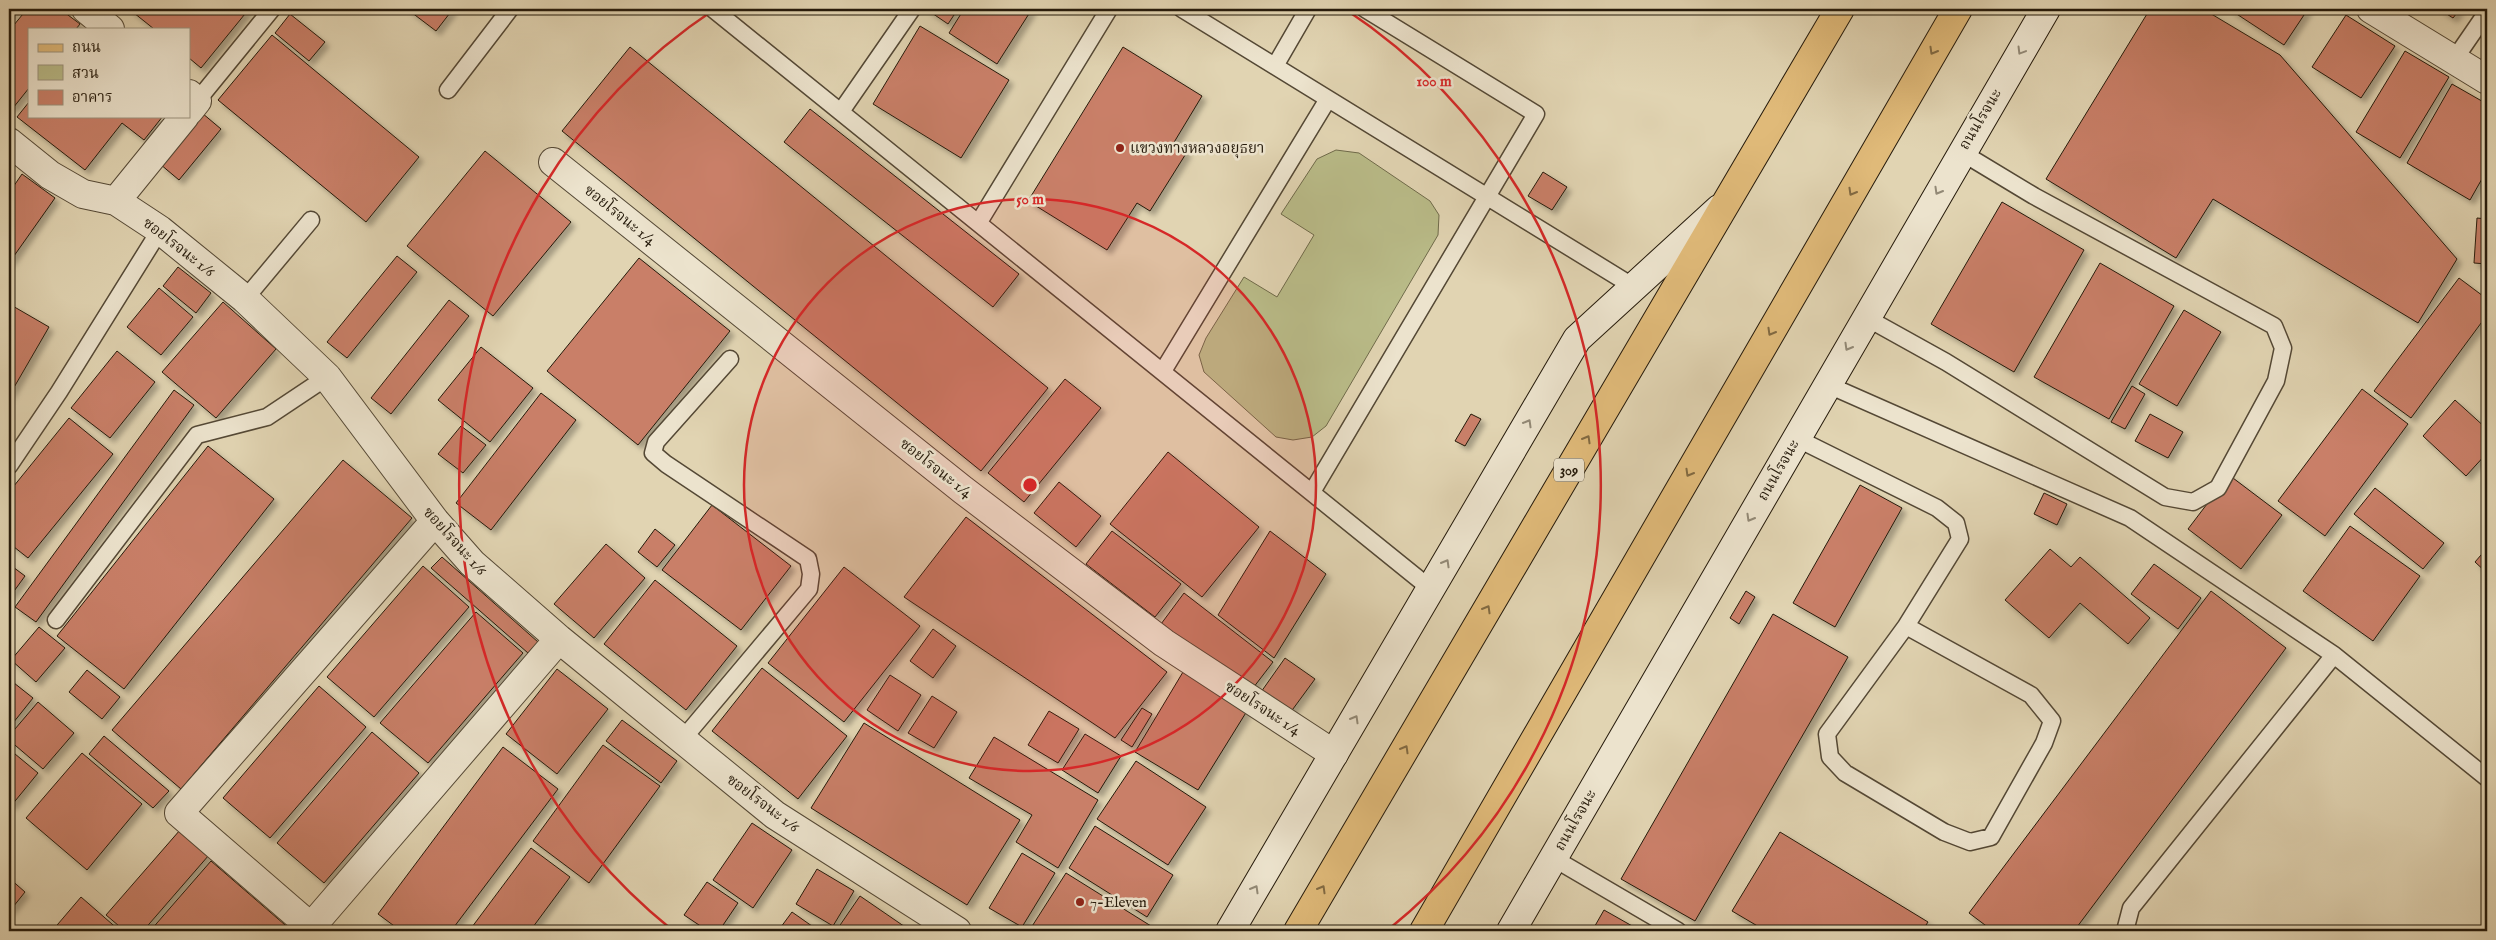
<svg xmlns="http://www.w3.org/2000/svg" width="2496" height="940" viewBox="0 0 2496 940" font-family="'IM FELL English','Noto Serif Thai',serif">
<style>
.green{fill:#b9bb88;stroke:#6f6a4a}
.building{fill:#c97f68;stroke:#251a0b;filter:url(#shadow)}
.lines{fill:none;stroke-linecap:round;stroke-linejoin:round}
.service-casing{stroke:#544835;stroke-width:19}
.minor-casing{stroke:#544835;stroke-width:30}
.secondary-casing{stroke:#251a0b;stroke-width:30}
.primary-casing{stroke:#251a0b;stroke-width:30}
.service{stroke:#ece3cd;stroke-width:16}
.minor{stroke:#ece3cd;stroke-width:28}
.secondary{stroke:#ece3cd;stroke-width:28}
.primary{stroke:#e0ba79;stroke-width:28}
.oneway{stroke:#826a42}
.oneway2{stroke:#928976}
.ring{fill:none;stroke:#d62828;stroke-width:2.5}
.poi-dot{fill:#8f2418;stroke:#ece3cd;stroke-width:2}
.labels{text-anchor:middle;stroke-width:5;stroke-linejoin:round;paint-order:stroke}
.shield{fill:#ece3cd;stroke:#615645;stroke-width:1}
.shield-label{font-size:14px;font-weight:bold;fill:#251a0b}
.street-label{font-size:15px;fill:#251a0b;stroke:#ece3cd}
.poi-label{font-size:15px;fill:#251a0b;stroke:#ece3cd;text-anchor:start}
.centre{fill:#d62828;stroke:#ece3cd;stroke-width:2.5}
.ring-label{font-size:15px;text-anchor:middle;font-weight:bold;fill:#d62828;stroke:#ece3cd;stroke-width:5;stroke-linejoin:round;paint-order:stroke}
</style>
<defs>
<filter id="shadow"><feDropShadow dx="4.5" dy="4.5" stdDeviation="2.5" flood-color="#0004"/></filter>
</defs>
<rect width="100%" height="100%" fill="#e1d4b2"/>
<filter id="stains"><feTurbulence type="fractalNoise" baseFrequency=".004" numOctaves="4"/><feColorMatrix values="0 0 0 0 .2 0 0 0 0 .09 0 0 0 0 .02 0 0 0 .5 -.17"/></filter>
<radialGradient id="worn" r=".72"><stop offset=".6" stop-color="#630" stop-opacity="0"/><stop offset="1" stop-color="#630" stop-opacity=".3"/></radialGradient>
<!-- green -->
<path class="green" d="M1336 150 1359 153 1430 201 1439 215 1438 235 1326 426 1312 437 1293 440 1276 437 1204 372 1199 355 1206 338 1244 277 1277 297 1314 235 1281 214 1317 159Z"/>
<!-- building -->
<path class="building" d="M9 9H16L9 18Z
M27 9H60L80 24 76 29H29V88L13 108 9 105V31Z
M129 9H249L201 68 189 58V29H154Z
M407 9H453L436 31Z
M926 9H958L948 24Z
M964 9H1032L997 64 949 33Z
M2150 9H2203L2280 55 2457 259 2418 323 2213 199 2176 258 2046 179Z
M2229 9H2308L2284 45Z
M2439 9H2460L2453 18Z
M290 14 325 42 309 61 275 33Z
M2346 15 2395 46 2361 98 2312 67Z
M920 26 1009 80 961 158 873 104Z
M272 35 419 157 366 222 218 100Z
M630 47 1048 388 981 471 562 131Z
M1123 47 1202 96 1173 144 1187 152 1150 211 1137 203 1107 250 1028 201Z
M2405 51 2449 77 2400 158 2356 132Z
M2452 84 2487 104V170L2470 200 2407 163Z
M29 102V116H163L144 140 122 123 85 170 17 117Z
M810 109 1019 274 993 307 784 142Z
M202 113 221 129 179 180 160 164Z
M485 151 571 222 493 316 407 246Z
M1543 172 1567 187 1552 210 1528 196Z
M22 174 55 198 9 263V193Z
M2002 202 2084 250 2014 372 1931 324Z
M2477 218 2487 219V264L2474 263Z
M397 256 417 272 347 358 327 342Z
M639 258 730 331 638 445 547 371Z
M2100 263 2174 306 2109 419 2034 377Z
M178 267 211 293 196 313 163 286Z
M2459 278 2487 299V315L2411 418 2374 391Z
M159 288 193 317 161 355 127 327Z
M449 300 469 316 391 414 371 398Z
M223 302 276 349 216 418 162 372Z
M11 305 49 327 9 396V309Z
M2184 310 2221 332 2177 406 2139 384Z
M481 347 533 388 490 442 438 400Z
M117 351 155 382 110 438 71 408Z
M1065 379 1101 408 1024 502 988 473Z
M2132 386 2145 394 2125 429 2111 422Z
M2362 389 2408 424 2325 536 2278 501Z
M174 390 194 405 36 622 15 607Z
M541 393 576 420 491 530 456 503Z
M2455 400 2487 429V453L2466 476 2423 436Z
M1471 414 1481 419 1465 446 1455 441Z
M2150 414 2183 432 2168 458 2135 441Z
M69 418 113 454 28 558 9 543V492Z
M461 426 486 445 463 473 438 454Z
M208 446 274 499 124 689 57 636Z
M1168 452 1259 527 1202 597 1110 524Z
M343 460 412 518 181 789 112 730Z
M2229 475 2282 515 2241 569 2188 529Z
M1059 482 1101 516 1076 547 1034 513Z
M1860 485 1902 508 1835 627 1793 603Z
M2375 488 2444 543 2423 569 2354 514Z
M2044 493 2067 504 2057 525 2034 514Z
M712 505 791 566 741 630 662 570Z
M966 517 1167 672 1115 738 904 597Z
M2350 526 2420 576 2373 641 2303 591Z
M655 529 675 545 657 567 638 552Z
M1112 531 1181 584 1155 617 1086 564Z
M1270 531 1326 574 1274 658 1218 615Z
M606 544 645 578 594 638 554 604Z
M2487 548V573L2475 562Z
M2050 549 2071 567 2080 557 2150 618 2128 644 2080 603 2049 638 2005 600Z
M442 557 538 642 528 653 431 568Z
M9 564 25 576 9 598Z
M2154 564 2201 598 2178 629 2131 594Z
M423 566 469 607 374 717 327 677Z
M844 567 920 626 844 722 768 663Z
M655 580 737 646 686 710 604 644Z
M1746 591 1755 597 1739 624 1730 618Z
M2211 591 2286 648 2074 931H1993L1969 913Z
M1184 593 1273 662 1250 692 1161 624Z
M476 612 523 653 428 763 380 723Z
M1773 614 1848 657 1695 921 1621 879Z
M39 627 65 648 36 682 11 660Z
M933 629 956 646 933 678 910 661Z
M1285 658 1315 679 1290 713 1261 692Z
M762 668 847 736 798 799 712 731Z
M557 669 608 709 557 774 506 734Z
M87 670 120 697 102 719 69 692Z
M1183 672 1247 711 1198 790 1135 752Z
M890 675 921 695 898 731 867 710Z
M9 679 33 698 9 728Z
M319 686 366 727 270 838 223 798Z
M932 696 957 712 934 748 908 733Z
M38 702 74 733 43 769 9 740V736Z
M1142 708 1152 714 1132 747 1121 740Z
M1049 711 1079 729 1058 763 1028 745Z
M622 720 677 761 661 783 606 741Z
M864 723 1020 820 967 905 811 808Z
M372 732 419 773 324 883 277 843Z
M1085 734 1121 756 1098 793 1062 770Z
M104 736 169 791 153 808 89 754Z
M994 737 1098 800 1058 868 1016 842 1032 815 969 778Z
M603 745 660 786 589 883 533 841Z
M503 747 558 789 451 931H401L378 914Z
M9 749 38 773 11 806 9 804Z
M82 753 142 804 87 870 26 818Z
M1136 761 1206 807 1168 865 1097 819Z
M752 823 792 850 753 908 713 880Z
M1095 826 1173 875 1147 917 1069 868Z
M180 830 209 855 143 931H125L106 915Z
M1780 832 1928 922 1922 931H1766L1732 911Z
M531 848 570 877 530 931H469Z
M1022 853 1055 873 1022 927 989 908Z
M211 861 292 931H150Z
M817 869 854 891 833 926 796 904Z
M1066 873 1159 931H1029Z
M9 878 25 892 9 912Z
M707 882 738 903 719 931H708L684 915Z
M860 896 911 931H836Z
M81 897 120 931H52Z
M1604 910 1641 931H1592Z
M792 912 819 931H778Z"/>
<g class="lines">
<defs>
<path id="service" d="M713 9 1431 589
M1182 9 1634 287
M2454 60 2487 12
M1275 66 1308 9
M448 90 510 9
M197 101 272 9
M842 110 912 9
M979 222 1109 9
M245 299 311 220
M1865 317 1946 362 2165 497 2193 502 2218 488 2276 381 2283 348 2274 326 2034 196 1961 152
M1163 371 1328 99
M1826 384 2130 518 2334 655 2487 778
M1796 438 1937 508 1956 523 1960 539 1906 626 1827 734 1830 757 1845 773 1944 832 1970 842 1991 837 2044 743 2052 721 2031 695 1906 626
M9 466 59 392 160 230
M1312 492 1536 114 1365 9
M56 620 197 435 267 417 327 377
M682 740 809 589 811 574 808 559 666 464 653 453 656 442 730 359
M1553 858 1678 931
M2125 931 2131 908 2334 655"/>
<path id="minor" d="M86 9 110 29
M2371 9 2487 80
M189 94 197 101 189 111
M9 142 50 175 83 194 116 201 160 230 245 299 327 377 435 521 472 563 559 639 775 815 957 931
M553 162 963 490 1164 643 1334 754
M116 201 185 116
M435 521 179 813 311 927 559 639"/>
<path id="secondary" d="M1230 931 1577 339 1719 209
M1511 931 2046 9"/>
<path id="primary" d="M1298 931 1840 9
M1424 931 1958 9"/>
</defs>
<!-- service casing -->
<use href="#service" class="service-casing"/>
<!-- minor casing -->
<use href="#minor" class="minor-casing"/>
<!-- secondary casing -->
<use href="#secondary" class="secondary-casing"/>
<!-- primary casing -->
<use href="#primary" class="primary-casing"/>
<!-- service -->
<use href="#service" class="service"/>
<!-- minor -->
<use href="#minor" class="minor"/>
<!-- secondary -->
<use href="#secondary" class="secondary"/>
<!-- primary -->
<use href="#primary" class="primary"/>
</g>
<!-- one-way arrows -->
<defs><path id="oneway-chevron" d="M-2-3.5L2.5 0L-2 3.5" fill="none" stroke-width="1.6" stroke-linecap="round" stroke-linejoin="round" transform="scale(1.25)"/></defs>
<g class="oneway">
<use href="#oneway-chevron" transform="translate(1933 51) rotate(120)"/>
<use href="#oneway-chevron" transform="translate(1852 192) rotate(120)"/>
<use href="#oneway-chevron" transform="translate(1771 332) rotate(120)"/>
<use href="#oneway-chevron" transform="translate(1587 439) rotate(-60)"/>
<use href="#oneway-chevron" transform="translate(1689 473) rotate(120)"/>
<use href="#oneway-chevron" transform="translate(1487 609) rotate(-60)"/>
<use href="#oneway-chevron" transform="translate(1405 749) rotate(-60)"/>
<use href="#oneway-chevron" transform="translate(1322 889) rotate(-60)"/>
</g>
<g class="oneway2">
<use href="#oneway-chevron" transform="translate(2021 51) rotate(121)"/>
<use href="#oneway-chevron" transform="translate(1938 191) rotate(120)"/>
<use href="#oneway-chevron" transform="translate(1848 347) rotate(120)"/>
<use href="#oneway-chevron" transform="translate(1528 423) rotate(-60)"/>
<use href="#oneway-chevron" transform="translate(1750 518) rotate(120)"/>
<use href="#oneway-chevron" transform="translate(1446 563) rotate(-60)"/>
<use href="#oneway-chevron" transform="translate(1355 719) rotate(-60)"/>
<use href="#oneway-chevron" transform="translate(1255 889) rotate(-60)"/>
</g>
<!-- distance rings -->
<circle cx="1030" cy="485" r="286" fill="#d62828" fill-opacity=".12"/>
<g class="ring">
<circle cx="1030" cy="485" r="286"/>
<path d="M671 929A571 571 0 0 1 715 9M1345 9A571 571 0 0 1 1389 929"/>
</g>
<!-- markers -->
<g class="poi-dot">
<circle cx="1120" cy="148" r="5"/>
<circle cx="1080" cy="902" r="5"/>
</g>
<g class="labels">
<!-- shield labels -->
<rect class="shield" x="1554" y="458.5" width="30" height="23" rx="4"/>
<g class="shield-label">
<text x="1569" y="475">309</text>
</g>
<!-- street labels -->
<g class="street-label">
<text transform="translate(1980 119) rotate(-59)" y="5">ถนนโรจนะ</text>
<text transform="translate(620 215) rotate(39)" y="5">ซอยโรจนะ 1/4</text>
<text transform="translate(179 247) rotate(38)" y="5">ซอยโรจนะ 1/6</text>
<text transform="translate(936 468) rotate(38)" y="5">ซอยโรจนะ 1/4</text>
<text transform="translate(1778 470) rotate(-60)" y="5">ถนนโรจนะ</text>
<text transform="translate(455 541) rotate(48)" y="5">ซอยโรจนะ 1/6</text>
<text transform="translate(1263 708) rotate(33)" y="5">ซอยโรจนะ 1/4</text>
<text transform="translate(763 803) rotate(37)" y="5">ซอยโรจนะ 1/6</text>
<text transform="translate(1575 820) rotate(-60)" y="5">ถนนโรจนะ</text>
</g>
<!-- poi labels -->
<g class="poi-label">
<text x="1130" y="153">แขวงทางหลวงอยุธยา</text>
<text x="1090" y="907">7-Eleven</text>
</g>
</g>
<circle cx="1030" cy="485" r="8" class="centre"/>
<g class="ring-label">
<text x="1434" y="86">100 m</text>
<text x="1030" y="204">50 m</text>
</g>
<!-- margin -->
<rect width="2496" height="940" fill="none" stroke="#e1d4b2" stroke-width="30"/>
<rect x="10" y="10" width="2476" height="920" fill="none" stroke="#251a0b" stroke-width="2.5"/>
<rect x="15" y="15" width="2466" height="910" fill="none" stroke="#251a0b"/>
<!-- legend -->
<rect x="28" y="28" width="162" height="90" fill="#ece3cd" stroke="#9c937f"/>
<rect x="38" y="44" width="25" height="8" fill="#e0ba79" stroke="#9c937f"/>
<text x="72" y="52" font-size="15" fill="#251a0b">ถนน</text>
<rect x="38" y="65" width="25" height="15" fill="#b9bb88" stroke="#9c937f"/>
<text x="72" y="78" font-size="15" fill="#251a0b">สวน</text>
<rect x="38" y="90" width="25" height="15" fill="#c97f68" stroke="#9c937f"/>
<text x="72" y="102" font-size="15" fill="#251a0b">อาคาร</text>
<rect width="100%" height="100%" filter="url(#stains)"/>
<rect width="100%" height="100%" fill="url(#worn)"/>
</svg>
